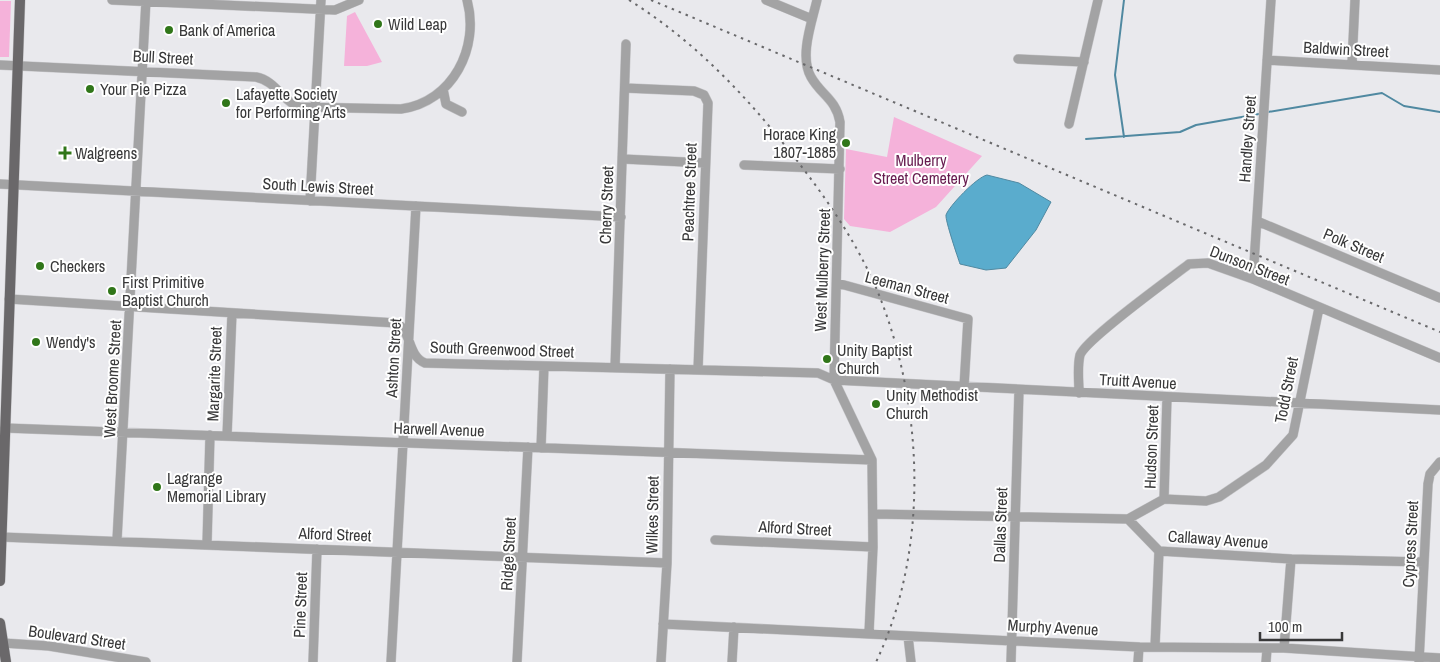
<svg xmlns="http://www.w3.org/2000/svg" width="1440" height="662" viewBox="0 0 1440 662" font-family="'Archivo Narrow',sans-serif">
<style>
.green{fill:#f5b2da}
.water{fill:#5aaccd;stroke:#5089a1}
.lines{fill:none;stroke-linecap:round;stroke-linejoin:round}
.stream{stroke:#5089a1;stroke-width:2}
.minor-casing{stroke:#c6c6c9;stroke-width:10}
.major-casing{stroke:#c6c6c9;stroke-width:11}
.minor{stroke:#a3a3a4;stroke-width:9}
.major{stroke:#6a686a;stroke-width:10}
.rail{stroke:#69696b;stroke-width:2;stroke-dasharray:2.5 5;stroke-linecap:butt}
.poi-dot{fill:#307619;stroke:#fff;stroke-width:2}
.labels{text-anchor:middle;stroke-width:4;stroke-linejoin:round;paint-order:stroke}
.poi-label{font-size:16px;fill:#383839;stroke:#fff;text-anchor:start}
.street-label{font-size:16px;fill:#383839;stroke:#fff}
.park-label{font-size:16px;fill:#671b4f;stroke:#fff}
</style>
<rect width="100%" height="100%" fill="#e9e9ed"/>
<!-- green -->
<path class="green" d="M0 1H11L9 57H0Z
M355 12 382 62 367 66H344L347 16Z
M894 117 982 156 936 207 890 232 850 226 844 219 846 149 887 157Z"/>
<!-- water -->
<path class="water" d="M987 175 1019 183 1051 202 1036 230 1006 268 986 270 960 264C958 258 945 220 946 215 949 206 977 177 987 175Z"/>
<g class="lines">
<!-- stream -->
<path class="stream" d="M1124 0 1115 75 1124 137
M1268 112 1382 93 1404 106 1440 112
M1086 139 1180 132 1196 125 1259 114"/>
<defs>
<path id="minor" d="M112 0 335 10 359 0
M766 0 812 19
M817 0C812 22 799 56 811 77 821 95 836 99 840 122L834 380 872 460 873 547 869 633
M1018 59 1084 62
M1267 60 1440 70
M1352 63 1355 0
M0 65 256 77C276 81 282 101 299 107L401 109C453 102 480 47 467 0
M625 88 694 91 704 95 708 103 698 370
M443 89 446 104 462 112
M1069 124 1098 0
M623 159 705 163
M744 165 840 169
M0 184 621 217
M310 201 321 0
M1257 221 1440 298
M1253 279 1271 0
M837 283 968 319 964 387
M9 299 396 323C412 330 407 356 425 363L818 373 834 380 1440 410
M615 368 626 44
M1079 393C1079 381 1077 367 1080 355 1086 339 1171 278 1189 264L1208 263 1253 279 1440 358
M5 428 872 460
M227 436 232 313
M541 448 544 366
M1164 499 1167 397
M873 514 1128 519 1159 551 1291 559 1424 562
M1128 519 1164 499 1206 501 1219 497 1266 465 1293 435 1319 308
M1 537 667 563
M117 540 146 0
M715 540 873 547
M207 544 210 435
M663 624 1139 647 1284 648 1440 658
M908 636 911 662
M3 643 49 646 146 662
M1155 647 1159 551
M1284 648 1291 559
M313 662 317 549
M391 662 416 206
M517 662 528 447
M661 662 667 563 670 369
M732 662 734 627
M1011 662 1019 390
M1138 662 1139 647
M1266 662 1267 649
M1419 662 1428 484 1430 474 1440 462"/>
<path id="major" d="M0 581 20 0
M0 623 6 662"/>
</defs>
<!-- minor casing -->
<use href="#minor" class="minor-casing"/>
<!-- major casing -->
<use href="#major" class="major-casing"/>
<!-- minor -->
<use href="#minor" class="minor"/>
<!-- major -->
<use href="#major" class="major"/>
<!-- rail -->
<path class="rail" d="M629 0C688 37 735 84 779 138 817 185 853 234 877 290 924 404 930 549 876 662
M651 0 1440 332"/>
</g>
<!-- markers -->
<g class="poi-dot">
<circle cx="378" cy="24" r="5"/>
<circle cx="169" cy="30" r="5"/>
<circle cx="90" cy="89" r="5"/>
<circle cx="226" cy="103" r="5"/>
<circle cx="846" cy="143" r="5"/>
<path d="M62.5 145.5h5v5h5v5h-5v5h-5v-5h-5v-5h5z"/>
<circle cx="40" cy="266" r="5"/>
<circle cx="112" cy="291" r="5"/>
<circle cx="36" cy="342" r="5"/>
<circle cx="827" cy="359" r="5"/>
<circle cx="876" cy="404" r="5"/>
<circle cx="157" cy="487" r="5"/>
</g>
<g class="labels">
<!-- poi labels -->
<g class="poi-label">
<text x="388" y="30">Wild Leap</text>
<text x="179" y="36">Bank of America</text>
<text x="100" y="95">Your Pie Pizza</text>
<text x="236" y="100">Lafayette Society<tspan x="236" dy="18">for Performing Arts</tspan></text>
<text x="836" y="140" text-anchor="end">Horace King<tspan x="836" dy="18">1807-1885</tspan></text>
<text x="75" y="159">Walgreens</text>
<text x="50" y="272">Checkers</text>
<text x="122" y="288">First Primitive<tspan x="122" dy="18">Baptist Church</tspan></text>
<text x="46" y="348">Wendy's</text>
<text x="837" y="356">Unity Baptist<tspan x="837" dy="18">Church</tspan></text>
<text x="886" y="401">Unity Methodist<tspan x="886" dy="18">Church</tspan></text>
<text x="167" y="484">Lagrange<tspan x="167" dy="18">Memorial Library</tspan></text>
</g>
<!-- street labels -->
<g class="street-label">
<text transform="translate(1346 49) rotate(3)" y="6">Baldwin Street</text>
<text transform="translate(163 57) rotate(3)" y="6">Bull Street</text>
<text transform="translate(1247 139) rotate(-86)" y="6">Handley Street</text>
<text transform="translate(318 186) rotate(3)" y="6">South Lewis Street</text>
<text transform="translate(689 192) rotate(-88)" y="6">Peachtree Street</text>
<text transform="translate(606 205) rotate(-88)" y="6">Cherry Street</text>
<text transform="translate(1354 245) rotate(23)" y="6">Polk Street</text>
<text transform="translate(1250 265) rotate(21)" y="6">Dunson Street</text>
<text transform="translate(822 270) rotate(-88)" y="6">West Mulberry Street</text>
<text transform="translate(907 287) rotate(15)" y="6">Leeman Street</text>
<text transform="translate(502 349) rotate(2)" y="6">South Greenwood Street</text>
<text transform="translate(393 358) rotate(-87)" y="6">Ashton Street</text>
<text transform="translate(214 374) rotate(-88)" y="6">Margarite Street</text>
<text transform="translate(112 379) rotate(-87)" y="6">West Broome Street</text>
<text transform="translate(1138 381) rotate(3)" y="6">Truitt Avenue</text>
<text transform="translate(1286 390) rotate(-79)" y="6">Todd Street</text>
<text transform="translate(439 429) rotate(2)" y="6">Harwell Avenue</text>
<text transform="translate(1151 447) rotate(-88)" y="6">Hudson Street</text>
<text transform="translate(652 515) rotate(-89)" y="6">Wilkes Street</text>
<text transform="translate(1000 525) rotate(-88)" y="6">Dallas Street</text>
<text transform="translate(795 528) rotate(3)" y="6">Alford Street</text>
<text transform="translate(335 534) rotate(2)" y="6">Alford Street</text>
<text transform="translate(1218 539) rotate(4)" y="6">Callaway Avenue</text>
<text transform="translate(1410 544) rotate(-87)" y="6">Cypress Street</text>
<text transform="translate(508 554) rotate(-87)" y="6">Ridge Street</text>
<text transform="translate(300 605) rotate(-88)" y="6">Pine Street</text>
<text transform="translate(1053 627) rotate(3)" y="6">Murphy Avenue</text>
<text transform="translate(77 637) rotate(8)" y="6">Boulevard Street</text>
</g>
<!-- park labels -->
<g class="park-label">
<text x="921" y="166">Mulberry<tspan x="921" dy="18">Street Cemetery</tspan></text>
</g>
</g>
<!-- scale -->
<path d="M1260 632v8h82v-8" fill="none" stroke="#383839" stroke-width="2.5"/>
<text x="1268" y="632" font-size="15" fill="#383839" stroke="#ffffff" stroke-width="4" paint-order="stroke">100 m</text>
</svg>
